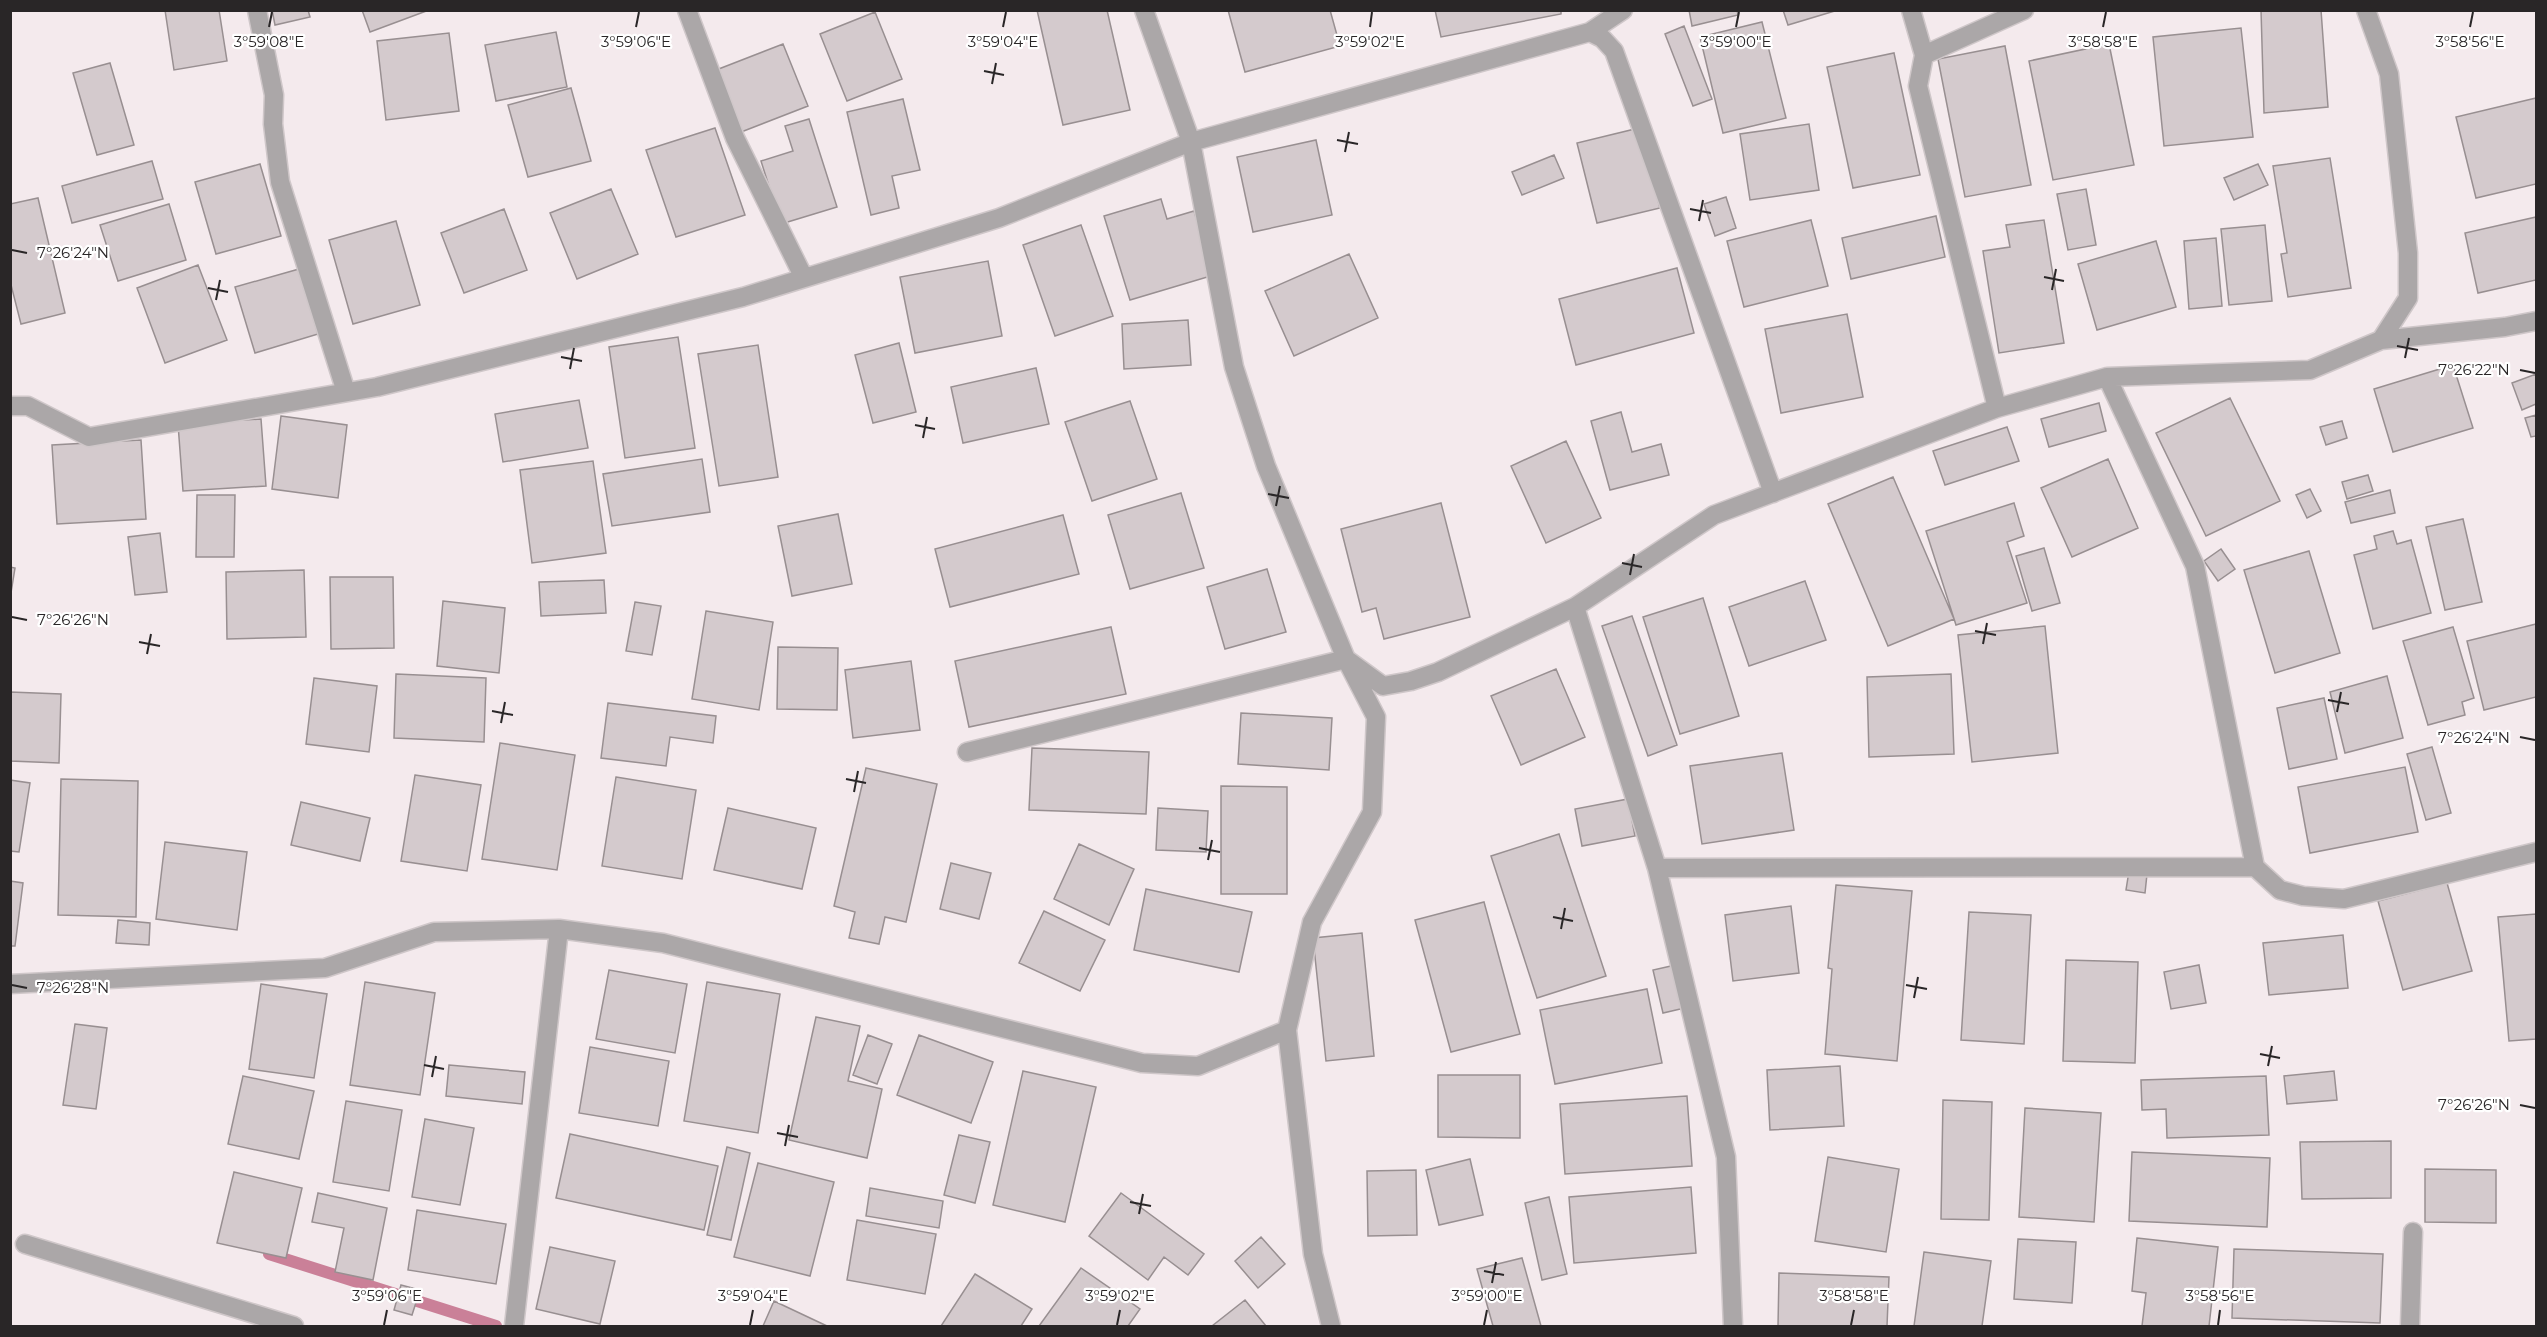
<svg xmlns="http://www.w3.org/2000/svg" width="2547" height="1337" viewBox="0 0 2547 1337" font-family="Montserrat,sans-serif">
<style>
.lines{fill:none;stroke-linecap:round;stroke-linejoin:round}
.stream{stroke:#ca8098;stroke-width:12}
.building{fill:#d4cacd;stroke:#988f91;stroke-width:1.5}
.minor-casing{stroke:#cfc7c9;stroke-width:21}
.minor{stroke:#aba7a8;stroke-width:18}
.ticks{fill:none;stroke:#292627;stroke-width:2}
.ticks-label{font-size:15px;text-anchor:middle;fill:#292627;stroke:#fff;stroke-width:4.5;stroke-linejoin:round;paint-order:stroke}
</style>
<rect width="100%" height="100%" fill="#f4eaed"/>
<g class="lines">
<!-- stream -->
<path class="stream" d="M269 1254 496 1326"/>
</g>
<!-- building -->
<path class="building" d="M165 10H219L227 61 174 70Z
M272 10H308L310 17 275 25Z
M362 10H429L370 32Z
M1037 10H1107L1130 110 1063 125Z
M1228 10H1330L1340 46 1245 72Z
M1435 10H1561V14L1441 37Z
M1689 10H1737L1738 15 1692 26Z
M1783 10H1838L1788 25Z
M2261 10H2321L2328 107 2264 113Z
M875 12 902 79 847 101 820 34Z
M1762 22 1786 118 1723 133 1700 37Z
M1684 26 1712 99 1693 106 1665 34Z
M2241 28 2253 137 2164 146 2153 37Z
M556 32 567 87 496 101 485 45Z
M449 33 459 111 386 120 377 41Z
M783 44 808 106 736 134 711 72Z
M2109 44 2134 165 2053 180 2029 61Z
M2005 46 2031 185 1965 197 1938 59Z
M1894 53 1920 175 1853 188 1827 67Z
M110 63 134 145 97 155 73 73Z
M571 88 591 161 528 177 508 105Z
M2536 98V184L2476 198 2456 117Z
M903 99 920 170 892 176 899 208 871 215 847 112Z
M809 119 837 207 781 224 761 161 793 151 785 126Z
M1809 124 1819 190 1750 200 1740 134Z
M715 128 745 215 676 237 646 150Z
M1639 128 1660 208 1597 223 1577 143Z
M1316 140 1332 215 1253 232 1237 157Z
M1554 155 1564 178 1522 195 1512 172Z
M2330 158 2351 288 2288 297 2281 254 2287 253 2273 166Z
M152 161 163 199 72 223 62 186Z
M260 164 281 236 216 254 195 182Z
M2258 164 2268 185 2234 200 2224 178Z
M611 189 638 254 577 279 550 213Z
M2086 189 2096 245 2068 250 2057 194Z
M1726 197 1736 228 1715 236 1704 204Z
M38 198 65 313 21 324 10 281V204Z
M1161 199 1167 219 1194 211 1214 275 1130 300 1104 216Z
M169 204 186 260 118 281 100 225Z
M504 209 527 270 464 293 441 233Z
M1936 216 1945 257 1851 279 1842 238Z
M2536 217V280L2478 293 2465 233Z
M1811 220 1828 286 1744 307 1727 241Z
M2044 220 2064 343 1999 353 1983 251 2010 247 2006 225Z
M396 221 420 305 353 324 329 240Z
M1081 225 1113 316 1055 336 1023 245Z
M2265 225 2272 301 2229 305 2221 229Z
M2216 238 2222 306 2189 309 2184 241Z
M2156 241 2176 307 2097 330 2078 264Z
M1349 254 1378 318 1294 356 1265 291Z
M988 261 1002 336 915 353 900 277Z
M198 265 227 340 165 363 137 288Z
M1677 268 1694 333 1576 365 1559 299Z
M299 269 318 334 255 353 235 287Z
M1847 314 1863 397 1781 413 1765 329Z
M1188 320 1191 365 1124 369 1122 324Z
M678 337 695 448 625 458 609 347Z
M899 343 916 412 873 423 855 355Z
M758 345 778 477 719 486 698 354Z
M2453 365 2473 428 2393 452 2374 389Z
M1036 368 1049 424 963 443 951 387Z
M2536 374V404L2522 410 2512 383Z
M2230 398 2280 501 2206 536 2156 433Z
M579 400 588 448 503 462 495 414Z
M1130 401 1157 479 1092 501 1065 422Z
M2099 403 2106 431 2049 447 2041 419Z
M1621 412 1632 452 1661 444 1669 475 1610 490 1591 421Z
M2536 415V436L2531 437 2525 418Z
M281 416 347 425 338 498 272 489Z
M261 419 266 486 183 491 178 424Z
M2342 421 2347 438 2326 445 2320 427Z
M2007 427 2019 461 1945 485 1933 451Z
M141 440 146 519 57 524 52 445Z
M1566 441 1601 518 1546 543 1511 466Z
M702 459 710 512 612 526 603 474Z
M2108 459 2138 528 2072 557 2041 488Z
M593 461 606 553 532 563 520 470Z
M2368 475 2373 491 2347 499 2342 482Z
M1893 477 1954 619 1888 646 1828 504Z
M2310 489 2321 511 2307 518 2296 495Z
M2390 490 2395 513 2351 523 2345 502Z
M1181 493 1204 568 1130 589 1108 515Z
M197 495H235L234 557H196Z
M1441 503 1470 617 1384 639 1376 608 1362 612 1341 529Z
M2014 503 2024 536 2007 542 2027 603 1956 625 1926 531Z
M838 514 852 584 792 596 778 526Z
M1063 515 1079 574 950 607 935 549Z
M2463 519 2482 602 2445 610 2426 527Z
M2393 531 2397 544 2411 540 2431 613 2373 629 2354 555 2377 549 2374 536Z
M160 533 167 592 135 595 128 537Z
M2044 548 2060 603 2032 611 2016 556Z
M2221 549 2235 569 2218 581 2204 561Z
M2309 551 2340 653 2275 673 2244 570Z
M10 567 15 568 10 599Z
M1267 569 1286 632 1225 649 1207 587Z
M304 570 306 637 227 639 226 572Z
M330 577H393L394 648 331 649Z
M604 580 606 613 541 616 539 582Z
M1805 581 1826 640 1749 666 1729 607Z
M1703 598 1739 716 1680 734 1643 617Z
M443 601 505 608 499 673 437 666Z
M635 602 661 606 652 655 626 651Z
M706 611 773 622 759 710 692 699Z
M1632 616 1677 745 1648 756 1602 626Z
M2536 624V697L2484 710 2467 641Z
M2045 626 2058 753 1972 762 1958 635Z
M1111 627 1126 694 969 727 955 661Z
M2453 627 2474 698 2462 702 2465 715 2428 725 2403 641Z
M778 647 838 648 837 710 777 709Z
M911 661 920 730 853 738 845 670Z
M1556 669 1585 737 1521 765 1491 696Z
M396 674 486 678 484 742 394 738Z
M1951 674 1954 754 1869 757 1867 677Z
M2387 676 2403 738 2345 753 2330 692Z
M314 678 377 686 369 752 306 744Z
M10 692 61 694 59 763 10 761Z
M2324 698 2337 759 2289 769 2277 708Z
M608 703 716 716 713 743 670 737 666 766 601 758Z
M1241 713 1332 718 1329 770 1238 764Z
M500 743 575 755 557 870 482 859Z
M2432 747 2451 813 2426 820 2407 754Z
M1032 748 1149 752 1146 814 1029 810Z
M1782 753 1794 830 1702 844 1690 766Z
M2405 767 2418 832 2310 853 2298 787Z
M866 768 937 784 906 922 885 917 879 944 849 938 855 912 834 906Z
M415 775 481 785 467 871 401 861Z
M616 777 696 790 682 879 602 866Z
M61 779 138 781 136 917 58 915Z
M10 780 30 783 19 852 10 851Z
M1221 786 1287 787V894H1221Z
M1628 799 1635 836 1582 846 1575 809Z
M301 802 370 818 360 861 291 845Z
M728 808 816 828 802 889 714 870Z
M1158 808 1208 811 1206 852 1156 850Z
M1559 834 1606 976 1537 998 1491 856Z
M165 842 247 852 237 930 156 919Z
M1079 844 1134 869 1109 925 1054 899Z
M951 863 991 873 979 919 940 909Z
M2129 871 2147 874 2145 893 2126 890Z
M10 881 23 883 15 946H10Z
M2447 883 2472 971 2403 990 2378 901Z
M1836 885 1912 891 1897 1061 1825 1054 1832 969 1828 968Z
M1146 889 1252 912 1239 972 1134 950Z
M1484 902 1520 1034 1451 1052 1415 920Z
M1791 906 1799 973 1733 981 1725 915Z
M1044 911 1105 940 1080 991 1019 963Z
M1969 912 2031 915 2024 1044 1961 1040Z
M2536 914V1039L2509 1041 2498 917Z
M118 920 150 923 149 945 116 943Z
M1362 933 1374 1056 1326 1061 1313 938Z
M2343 935 2348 988 2269 995 2263 943Z
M2066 960 2138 962 2135 1063 2063 1061Z
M1680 964 1689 1007 1663 1013 1653 970Z
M2199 965 2206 1003 2171 1009 2164 972Z
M609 970 687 984 675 1053 596 1039Z
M365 982 435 993 420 1095 350 1085Z
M707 982 780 994 758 1133 684 1121Z
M261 984 327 994 314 1078 249 1069Z
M1647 989 1662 1063 1555 1084 1540 1010Z
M816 1017 860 1026 848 1081 882 1089 867 1158 789 1140Z
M75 1024 107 1028 96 1109 63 1105Z
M868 1035 892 1044 877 1084 853 1075Z
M919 1035 993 1062 971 1123 897 1095Z
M590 1047 669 1061 658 1126 579 1113Z
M449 1065 525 1072 522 1104 446 1096Z
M1840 1066 1844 1126 1770 1130 1767 1070Z
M1023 1071 1096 1087 1065 1222 993 1205Z
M2334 1071 2337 1100 2287 1104 2284 1076Z
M1438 1075H1520V1138L1438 1137Z
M243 1076 314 1091 299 1159 228 1144Z
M2266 1076 2269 1135 2167 1138 2166 1109 2142 1110 2141 1080Z
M1687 1096 1692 1166 1565 1174 1560 1104Z
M1943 1100 1992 1102 1989 1220 1941 1219Z
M346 1101 402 1110 389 1191 333 1182Z
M2025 1108 2101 1113 2094 1222 2019 1217Z
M425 1119 474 1128 460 1205 412 1197Z
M570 1134 718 1166 704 1230 556 1198Z
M959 1135 990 1142 975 1203 944 1195Z
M2391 1141V1198L2302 1199 2300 1142Z
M727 1147 750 1153 731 1240 707 1235Z
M2132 1152 2270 1158 2267 1227 2129 1221Z
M1828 1157 1899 1169 1886 1252 1815 1241Z
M1470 1159 1483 1215 1439 1225 1426 1170Z
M758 1163 834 1182 810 1276 734 1257Z
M2425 1169 2496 1170V1223L2425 1222Z
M1416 1170 1417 1235 1368 1236 1367 1171Z
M234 1172 302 1188 286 1258 217 1243Z
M1691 1187 1696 1253 1574 1263 1569 1197Z
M870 1188 943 1201 939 1228 866 1216Z
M318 1193 387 1208 373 1280 335 1272 344 1228 312 1222Z
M1121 1193 1204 1254 1188 1275 1164 1257 1148 1280 1089 1236Z
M1549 1197 1567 1274 1542 1280 1525 1203Z
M417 1210 506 1224 496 1284 408 1270Z
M857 1220 936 1234 925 1294 847 1280Z
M1261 1237 1285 1264 1258 1288 1235 1261Z
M2137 1238 2218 1247 2209 1326H2142L2146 1293 2132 1291Z
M2018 1239 2076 1242 2072 1303 2014 1299Z
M550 1247 615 1261 600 1324 536 1309Z
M2234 1249 2383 1254 2380 1323 2232 1318Z
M1924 1252 1991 1261 1982 1326H1914Z
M1522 1258 1541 1326H1493L1477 1269Z
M1081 1268 1140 1309 1128 1326H1039Z
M1779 1273 1889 1277 1887 1326H1778Z
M975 1274 1032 1309 1021 1326H941Z
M401 1285 420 1290 412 1315 394 1310Z
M1245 1300 1266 1326H1212Z
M774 1301 827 1326H763Z"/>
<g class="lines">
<defs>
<path id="minor" d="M257 10 274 95 273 124 280 182 346 392
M687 10 735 138 804 278
M1144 10 1191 142 1234 367 1266 466 1346 659 1376 717 1372 812 1312 922 1287 1030 1313 1254 1331 1326
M1911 10 1924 55 1918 86 1997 408
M2366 10 2389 74 2408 253V298L2381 340
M1590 32 1602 38 1614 51 1773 493
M1924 55 2024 10
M2107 377 2195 566 2255 867
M10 406H28L89 437 377 387 743 297 999 218 1191 142 1590 32 1623 10
M1575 607 1657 868 1726 1157 1733 1326
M967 752 1346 659 1383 686 1411 681 1438 672 1575 607 1714 515 1997 408 2107 377 2310 370 2381 340 2505 327 2536 321
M1657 868 2255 867 2280 890 2303 896 2344 899 2536 852
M10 984 325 968 434 932 559 929 663 943 1142 1063 1198 1066 1287 1030
M25 1244 294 1326
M514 1326 559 929
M2410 1326 2413 1232"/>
</defs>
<!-- minor casing -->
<use href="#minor" class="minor-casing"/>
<!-- minor -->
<use href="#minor" class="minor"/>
</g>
<!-- ticks -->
<path class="ticks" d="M269 27 272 12M636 27 639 12M1003 27 1006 12M1370 27 1372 12M1736 27 1739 12M2103 27 2106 12M2470 27 2473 12M984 71 1004 75M992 84 996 63M1337 140 1358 144M1345 152 1349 132M1690 209 1711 213M1699 221 1703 200M12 250 27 253M2044 277 2064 281M208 288 228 292M2052 290 2056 269M216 300 220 280M2397 346 2418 350M561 357 582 361M2405 358 2409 338M570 369 574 348M2520 370 2535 373M915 425 935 429M923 438 927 417M1268 494 1289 498M1276 506 1280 486M1622 563 1642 567M1630 575 1634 554M12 617 27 620M1975 631 1996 635M139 642 160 646M1983 644 1987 623M147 654 151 634M2328 700 2349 704M492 711 513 715M2337 712 2341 692M501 723 505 702M2520 737 2535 740M846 779 866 783M854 792 858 771M1199 848 1220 852M1208 860 1212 840M1553 917 1573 921M1561 929 1565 908M12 985 27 988M1906 985 1927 989M1914 998 1918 977M2260 1054 2280 1058M424 1065 444 1069M2268 1066 2272 1046M432 1077 436 1056M2520 1105 2535 1108M777 1133 798 1137M785 1146 789 1125M1130 1202 1151 1206M1139 1214 1143 1194M1484 1271 1504 1275M1492 1283 1496 1262M384 1325 387 1310M750 1325 753 1310M1117 1325 1120 1310M1484 1325 1487 1310M1851 1325 1854 1310M2218 1325 2220 1310"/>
<g class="ticks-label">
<text x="269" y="47">3°59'08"E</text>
<text x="636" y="47">3°59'06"E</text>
<text x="1003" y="47">3°59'04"E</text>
<text x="1370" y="47">3°59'02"E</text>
<text x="1736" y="47">3°59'00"E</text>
<text x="2103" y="47">3°58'58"E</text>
<text x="2470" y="47">3°58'56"E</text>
<text x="73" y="258">7°26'24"N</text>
<text x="2474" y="375">7°26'22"N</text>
<text x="73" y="625">7°26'26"N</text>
<text x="2474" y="743">7°26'24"N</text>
<text x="73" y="993">7°26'28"N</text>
<text x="2474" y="1110">7°26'26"N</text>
<text x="387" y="1301">3°59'06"E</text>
<text x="753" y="1301">3°59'04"E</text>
<text x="1120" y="1301">3°59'02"E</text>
<text x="1487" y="1301">3°59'00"E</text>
<text x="1854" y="1301">3°58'58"E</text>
<text x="2220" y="1301">3°58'56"E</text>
</g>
<!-- border -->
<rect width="2547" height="1337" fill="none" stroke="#292627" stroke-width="24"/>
</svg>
